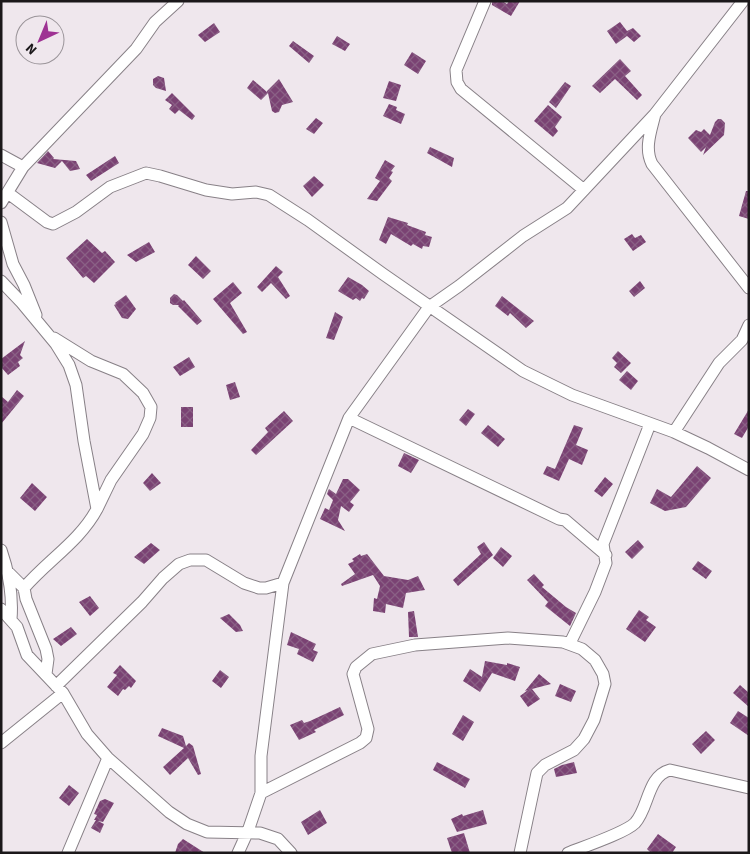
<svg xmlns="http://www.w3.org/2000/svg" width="750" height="854" viewBox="0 0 750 854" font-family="'Source Sans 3',sans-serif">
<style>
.building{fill:url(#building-cross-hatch)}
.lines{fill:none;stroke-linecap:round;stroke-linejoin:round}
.minor-casing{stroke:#888187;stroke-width:13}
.minor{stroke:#fff;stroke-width:11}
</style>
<defs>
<pattern id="building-cross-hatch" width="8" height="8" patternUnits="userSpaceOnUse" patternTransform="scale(1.25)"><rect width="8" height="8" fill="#7a4273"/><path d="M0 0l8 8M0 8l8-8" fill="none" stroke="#8a6085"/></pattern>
</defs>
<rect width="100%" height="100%" fill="#efe7ed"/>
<!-- building -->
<path class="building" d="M492 1H502L507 4 509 1H520L511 16 492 5Z
M620 22 627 31 633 28 641 36 634 42 627 36 616 44 607 31Z
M214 23 220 32 205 42 198 35Z
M337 36 350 44 345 51 332 44Z
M293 41 314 56 309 63 289 46Z
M412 52 426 61 418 74 404 65Z
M620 59 631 71 625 76 642 95 637 100 615 79 600 93 592 86Z
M158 76 164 78 166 91 156 88 153 85V79Z
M279 79 293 102 282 105 279 112 275 113 272 111 268 93 261 100 247 88 253 80 267 92V91Z
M389 81 401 85 396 101 383 98Z
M565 82 571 86 556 108 549 102Z
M172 93 195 116 192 120 179 110 175 114 169 109 172 105 165 100Z
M389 104 397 107 396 110 405 114 401 124 383 116Z
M548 105 562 117 555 127 558 131 553 137 534 121Z
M316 118 323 123 314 134 306 129Z
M718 119H721L725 123 724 135 703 155 706 147 701 152 688 138 696 130 701 132 704 129 710 135 715 122Z
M430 147 454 158 452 167 427 153Z
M48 151 54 158 53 159 76 161 80 169 70 171 62 161 55 168 37 163Z
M115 156 119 163 91 181 86 175Z
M385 160 395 166 391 171 393 172 389 178 392 181 377 201 367 199 380 181 375 178Z
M314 176 324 185 312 197 303 186Z
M746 191H749V219L739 216Z
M388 217 408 223 407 225 426 232 425 235 432 237 429 247 423 246 422 249 413 244 411 246 391 234 386 244 379 240Z
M632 234 635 238 641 235 646 242 633 251 624 239Z
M87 239 102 253 105 251 115 262 94 283 86 276 83 278 66 258Z
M149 242 155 252 136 262 127 255Z
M196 256 211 271 203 279 188 265Z
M276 266 283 272 278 277 290 296 286 299 271 283 262 292 257 287Z
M348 277 362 285 369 291 364 299 362 298 360 301 356 298 353 300 338 291Z
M640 281 645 288 634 297 629 291Z
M233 282 242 293 230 303 247 332 243 334 213 299Z
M174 294 177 295 183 301 184 300 202 321 197 325 178 306 179 305H173L170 303V298Z
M126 295 136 309 128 319 122 318 114 305 116 304 115 303Z
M502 296 534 321 526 328 510 313 508 316 495 306Z
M335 312 343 317 334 340 326 338Z
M25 341 20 355 23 358 18 362 20 366 8 375 1 367V359Z
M618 351 631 363 621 373 614 367 617 363 612 358Z
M189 357 195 367 180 376 173 367Z
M627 371 638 381 631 390 619 380Z
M235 382 240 397 230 400 226 385Z
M17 390 24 396 1 424V396L8 402Z
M181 407H193V427H181Z
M468 409 475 414 466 426 459 420Z
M749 409V426L742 438 734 434Z
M284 411 293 421 256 455 251 450 268 432 265 428Z
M488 425 505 439 498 447 481 433Z
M574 425 583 428 576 445 588 450 582 465 569 459 559 481 543 474 547 466 555 469Z
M404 453 419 460 411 473 398 466Z
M697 466 711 478 686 507 665 511 650 503 657 489 671 497Z
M152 473 161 483 150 491 143 483Z
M605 477 613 484 602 497 594 491Z
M343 479H348L360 490 350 502 354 505 349 512 341 506 338 520 345 531 320 519 325 508 329 510 333 500 327 494 328 491 329 489 336 494Z
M32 483 47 497 35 511 20 498Z
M638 540 644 547 632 559 625 552Z
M484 542 493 555 458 586 453 580 481 554 477 547Z
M151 543 160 550 144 564 134 557Z
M501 547 512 556 503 567 493 558Z
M360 554 361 556 367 554 384 576 408 580 418 576 425 590 406 593 403 608 386 604 385 613 373 611 374 598 377 599 380 586 373 575 342 586 341 584 355 574 348 564 354 561 352 559Z
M698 561 712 571 706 579 692 569Z
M534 574 544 585 542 587 566 607 576 613 570 626 545 606 548 602 527 580Z
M90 596 99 608 90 616 79 602Z
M639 610 649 617 646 620 656 627 645 642 626 629Z
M414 611 418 637H409L408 612Z
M229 614 240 625 243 631 236 632 220 618Z
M71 627 77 634 61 646 53 639Z
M291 632 316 644 313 650 318 652 313 662 297 654 299 649 287 645Z
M485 661 507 665V663L520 667 515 681 492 673 480 692 463 681 470 669 482 677Z
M120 665 136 681 131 688 129 686 125 690 123 689 118 696 107 687 117 675 113 673Z
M220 670 229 677 221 688 212 681Z
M539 674 551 684 532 689 540 699 528 707 520 696 528 690 525 691Z
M560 684 576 691 571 702 555 696Z
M740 685 749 693V707L733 693Z
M340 707 344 715 314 730 316 732 299 740 290 725 302 720 304 723 310 721Z
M738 711 749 718V736L730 723Z
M463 715 474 722 463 741 452 734Z
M162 728 183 736 186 746 189 743 193 746 201 774 198 775 188 758 170 775 163 767 184 748 158 736Z
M706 731 715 740 701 754 692 744Z
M437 762 470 779 465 788 433 770Z
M574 762 577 773 556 777 554 769 562 765Z
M69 785 79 793 69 806 59 798Z
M105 799 114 803 103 822 98 821 104 824 100 833 91 828 96 820H94L97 815 94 814 100 801Z
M320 810 327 823 308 835 301 822Z
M483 810 487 824 457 832 451 819 462 814 463 816Z
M464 833 470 853H452L447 838Z
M658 834 676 847 672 853H651L647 849Z
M183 839 205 853H175L178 844Z"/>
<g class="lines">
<defs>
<path id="minor" d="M485 1 456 70 457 82 461 89 584 190
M655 114 743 1
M1 155 23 167
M8 193 47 222 53 224 76 212 110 187 146 173 160 176 206 190 232 194 256 192 269 195 308 220 383 274 523 371 572 395 674 432 708 448 749 470
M1 203 23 167 136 49 155 22 178 1
M1 222 13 264 24 285 36 315
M1 281 22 303 56 344 69 365 76 385 84 441 97 509C80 541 47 561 24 588
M54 338 91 361 123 374 143 393 151 407 150 418 143 434 111 480 97 509
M349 418 559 519 565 520 606 555
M674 432 719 363 742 340 749 325
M1 550C9 573 13 595 11 619
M9 573 24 588 26 599 46 649 48 659 46 674
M1 609 17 627 27 655 63 693 87 734 108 758 169 812 187 824 207 832 260 833 278 839 291 853
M570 643 595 592 606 563 603 544 650 424
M56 686 142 602 163 578 179 564 190 560H206L244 583 259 588H266L283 583
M1 743 63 693
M261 793 360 743 366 738 368 729 353 674 356 667 372 654 415 645 508 638 563 642 582 649 595 660 603 674 605 684 594 720 584 739 574 750 545 765 537 773 520 853
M68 853 108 758
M238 853 248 831 261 793V756L283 583 349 418 429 307 459 286 523 236 567 208 655 114C651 131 644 148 652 164L749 288
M568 853C583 847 625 833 635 823 649 808 647 776 670 770L749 788"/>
</defs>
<!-- minor casing -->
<use href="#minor" class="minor-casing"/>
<!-- minor -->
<use href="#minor" class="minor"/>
</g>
<!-- border -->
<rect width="750" height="854" fill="none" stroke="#1b181a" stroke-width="5"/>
<!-- north arrow -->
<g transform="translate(40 40) rotate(224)"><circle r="24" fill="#efe7ed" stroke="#9a9499"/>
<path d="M0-4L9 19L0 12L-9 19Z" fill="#9e3293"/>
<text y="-8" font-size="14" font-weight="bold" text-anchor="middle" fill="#1b181a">N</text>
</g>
</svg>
